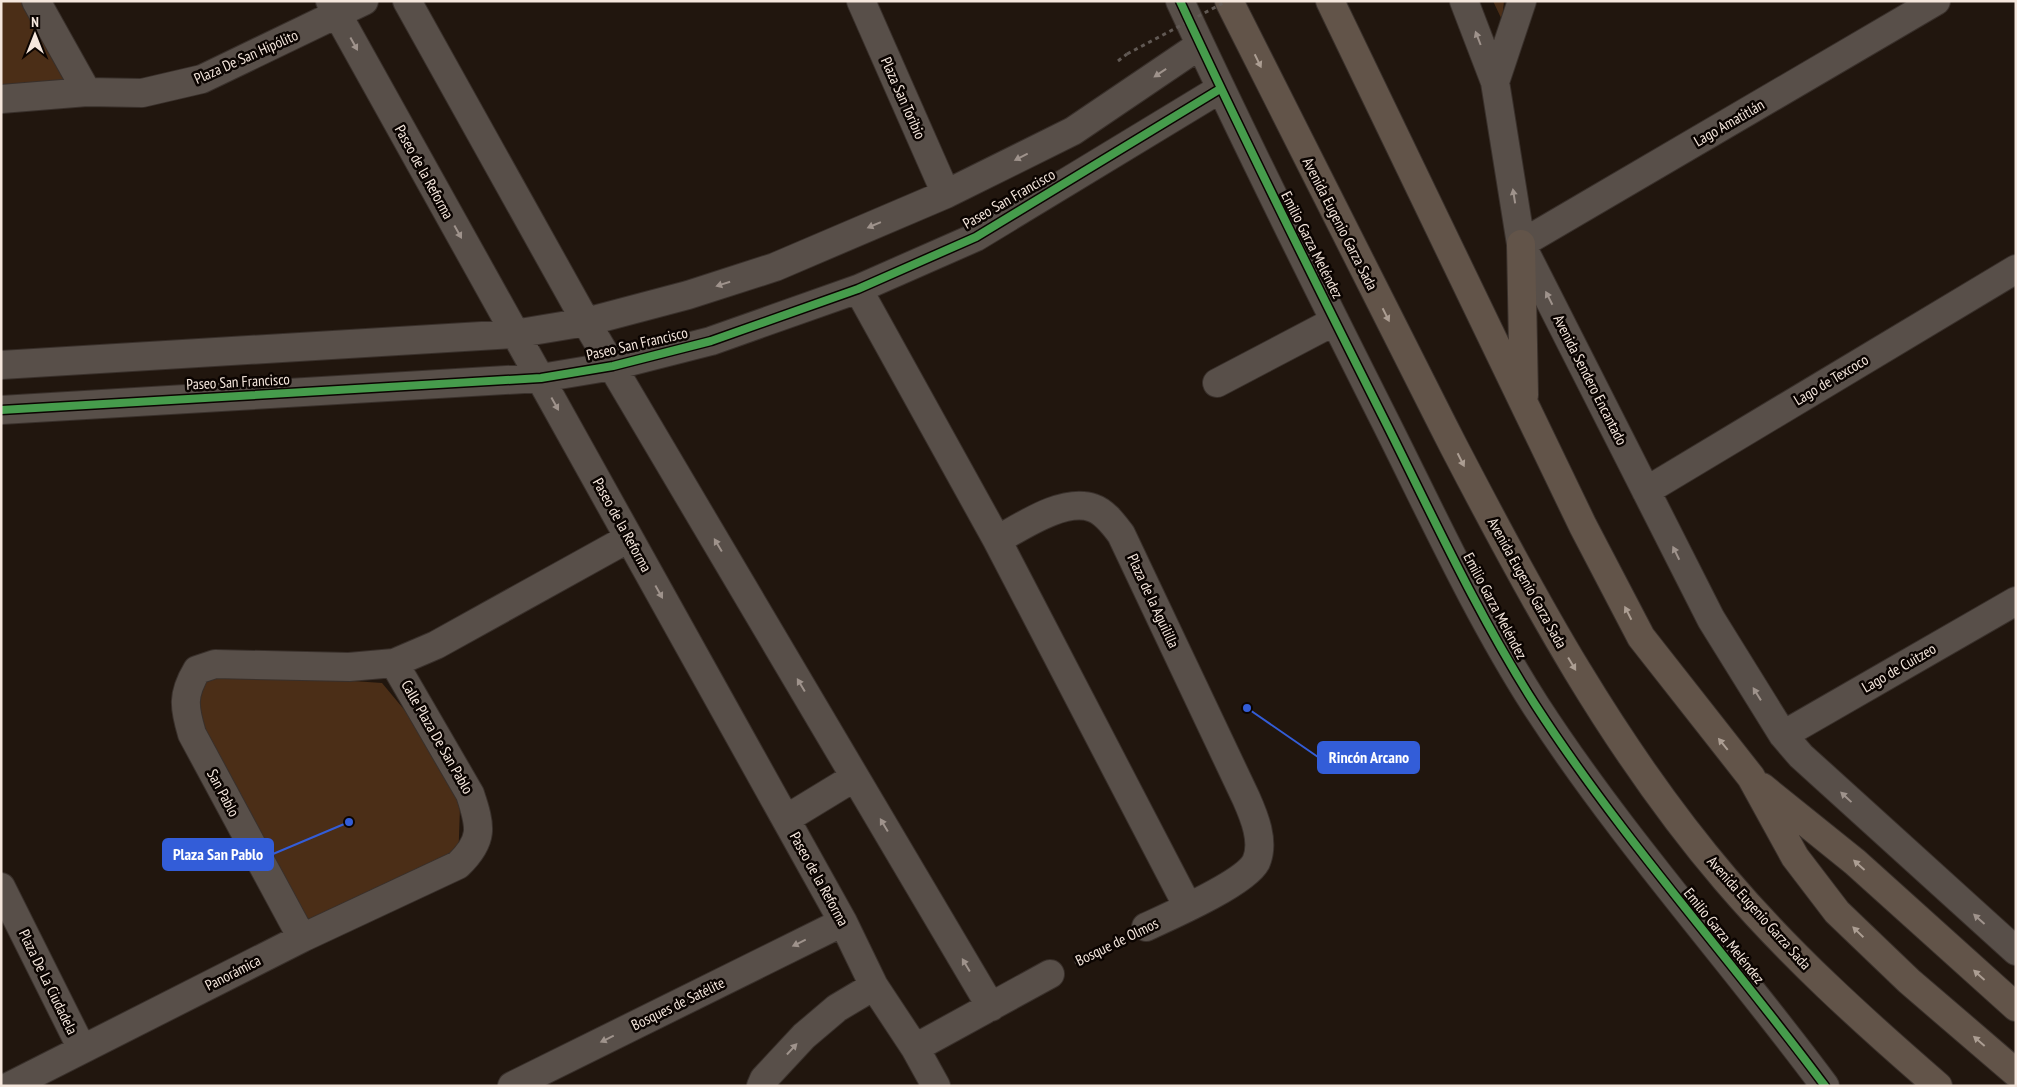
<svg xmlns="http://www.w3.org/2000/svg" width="2017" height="1087" viewBox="0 0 2017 1087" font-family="'PT Sans Narrow',sans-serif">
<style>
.green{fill:#4b2e17}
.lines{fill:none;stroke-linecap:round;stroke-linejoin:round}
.minor-casing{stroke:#39302b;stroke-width:30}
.highway-casing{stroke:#39302b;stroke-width:30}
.path{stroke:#615954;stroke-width:3;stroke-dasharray:4 4;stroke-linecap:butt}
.minor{stroke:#584f49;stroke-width:28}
.highway{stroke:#625449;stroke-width:28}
.path-bridge{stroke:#615954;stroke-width:3;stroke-dasharray:4 4;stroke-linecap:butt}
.cycleway-casing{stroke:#0b0401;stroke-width:11}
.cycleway{stroke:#469c4c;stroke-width:8}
.oneway{fill:#9f938c}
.oneway2{fill:#ac9e93}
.labels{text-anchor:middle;stroke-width:5;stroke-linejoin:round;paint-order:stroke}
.street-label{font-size:15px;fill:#f5e7dd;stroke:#0b0401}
.leader{fill:none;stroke:#335dd8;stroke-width:2}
.callout-dot{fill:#335dd8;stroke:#0b0401;stroke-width:2}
.callout{fill:#335dd8;stroke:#335dd8;stroke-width:2}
.callout-label{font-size:16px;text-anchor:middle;font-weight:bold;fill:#fff}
</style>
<rect width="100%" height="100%" fill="#21160e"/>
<!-- green -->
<path class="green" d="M1 1H36L87 92 1 98Z
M1493 1H1504L1502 20Z
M197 670 382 683 461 778 458 865 302 938 192 734Z"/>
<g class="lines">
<defs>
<path id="minor" d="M36 1 87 92
M330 1 843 922 874 986 915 1048 936 1086
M407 1 586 322 991 1007
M861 1 946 194
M1180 1C1246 144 1316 284 1387 425 1434 519 1479 617 1536 706 1623 840 1730 958 1825 1086
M1464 1 1495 82 1521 244 1711 619 1783 735 1801 756 2016 951
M1495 82 1522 1
M1 99 87 92 142 93 202 79 364 1
M1521 244 1936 1
M858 289 997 540 1188 907
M1 365 514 334 586 322 688 295 775 267 946 194 1073 131 1200 45
M1217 383 1335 321
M1 410 541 378 613 366 711 341 858 289 976 237 1220 89
M1646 491 2016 269
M997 540C1021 527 1064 497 1093 508 1105 512 1114 525 1121 534L1246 798C1254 816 1265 842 1256 862 1245 883 1170 916 1146 927
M1783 735 2016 601
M786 819 855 777
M1 887 82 1049
M302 938 192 734C184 707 182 695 197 670L215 664 349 667 394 663 436 645 629 538
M915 1048 1050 974
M10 1086 302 938 458 865C484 840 481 827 470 794L394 663
M512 1086 843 922
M761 1086 764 1079 804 1036 837 1008 874 986"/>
<path id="highway" d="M1229 1C1304 150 1378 299 1454 447 1533 599 1614 749 1726 880 1790 955 1863 1021 1938 1086
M1330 1 1583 526 1641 637 1751 777 1795 857 1837 912 1909 981 2016 1073
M1521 244 1524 395
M1762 787 1855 862 2016 1007"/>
</defs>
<!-- minor casing -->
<use href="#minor" class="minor-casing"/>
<!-- highway casing -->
<use href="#highway" class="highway-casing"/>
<!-- path -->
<path class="path" d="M1118 61 1127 54
M1075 963 1121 940"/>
<!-- minor -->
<use href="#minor" class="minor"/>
<!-- highway -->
<use href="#highway" class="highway"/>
<!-- path-bridge -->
<path class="path-bridge" d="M1127 54 1227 1"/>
<defs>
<path id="cycleway" d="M1180 1C1246 144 1316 284 1387 425 1434 519 1479 617 1536 706 1623 840 1730 958 1825 1086
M1 410 541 378 613 366 711 341 858 289 976 237 1220 89"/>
</defs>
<!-- cycleway casing -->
<use href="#cycleway" class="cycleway-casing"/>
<!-- cycleway -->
<use href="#cycleway" class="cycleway"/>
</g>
<!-- one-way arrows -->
<defs><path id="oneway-solid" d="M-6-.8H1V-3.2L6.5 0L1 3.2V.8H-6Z" transform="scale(1.25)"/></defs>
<g class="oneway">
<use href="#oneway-solid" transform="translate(1478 38) rotate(-111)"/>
<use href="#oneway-solid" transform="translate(354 44) rotate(61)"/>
<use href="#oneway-solid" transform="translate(1160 73) rotate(146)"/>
<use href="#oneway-solid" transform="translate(1021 157) rotate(153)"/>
<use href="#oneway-solid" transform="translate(1514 196) rotate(-99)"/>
<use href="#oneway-solid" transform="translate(874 225) rotate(157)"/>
<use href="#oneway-solid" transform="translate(458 232) rotate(61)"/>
<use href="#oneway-solid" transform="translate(723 284) rotate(162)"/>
<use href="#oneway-solid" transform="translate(1549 298) rotate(-117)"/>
<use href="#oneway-solid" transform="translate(555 404) rotate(61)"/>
<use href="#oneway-solid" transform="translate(718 545) rotate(-121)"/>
<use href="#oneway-solid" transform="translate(1676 553) rotate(-116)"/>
<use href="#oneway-solid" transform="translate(659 592) rotate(61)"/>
<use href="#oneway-solid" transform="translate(801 685) rotate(-121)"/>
<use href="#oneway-solid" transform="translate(1757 694) rotate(-122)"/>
<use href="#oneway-solid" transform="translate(1846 797) rotate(-137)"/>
<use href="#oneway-solid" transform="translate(884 825) rotate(-121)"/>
<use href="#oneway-solid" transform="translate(1979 919) rotate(-138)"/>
<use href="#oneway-solid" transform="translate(799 943) rotate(154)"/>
<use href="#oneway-solid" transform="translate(966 965) rotate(-121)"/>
<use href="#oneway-solid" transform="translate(607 1039) rotate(154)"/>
<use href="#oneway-solid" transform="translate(792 1049) rotate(-47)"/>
</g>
<g class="oneway2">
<use href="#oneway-solid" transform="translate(1258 61) rotate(64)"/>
<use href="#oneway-solid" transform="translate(1386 315) rotate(63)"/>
<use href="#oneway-solid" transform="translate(1461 460) rotate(63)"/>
<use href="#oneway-solid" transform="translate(1628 613) rotate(-117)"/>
<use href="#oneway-solid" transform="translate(1572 664) rotate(59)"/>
<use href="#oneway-solid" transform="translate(1723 744) rotate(-129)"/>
<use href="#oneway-solid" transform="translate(1859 865) rotate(-138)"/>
<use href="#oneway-solid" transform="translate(1858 932) rotate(-136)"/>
<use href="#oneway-solid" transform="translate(1979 975) rotate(-138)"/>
<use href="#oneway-solid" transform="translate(1979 1041) rotate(-139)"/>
</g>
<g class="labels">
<!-- street labels -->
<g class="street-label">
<text transform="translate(246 57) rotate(-24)" y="5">Plaza De San Hipólito</text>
<text transform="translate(903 98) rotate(66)" y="5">Plaza San Toribio</text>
<text transform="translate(1729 123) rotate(-30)" y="5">Lago Amatitlán</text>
<text transform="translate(424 172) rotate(61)" y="5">Paseo de la Reforma</text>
<text transform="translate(1009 199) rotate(-30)" y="5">Paseo San Francisco</text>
<text transform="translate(1340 224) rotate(63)" y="5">Avenida Eugenio Garza Sada</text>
<text transform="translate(1312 245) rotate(63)" y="5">Emilio Garza Meléndez</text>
<text transform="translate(637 344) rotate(-13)" y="5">Paseo San Francisco</text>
<text transform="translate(1590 380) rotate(63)" y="5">Avenida Sendero Encantado</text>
<text transform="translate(1831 380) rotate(-31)" y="5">Lago de Texcoco</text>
<text transform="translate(238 382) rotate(-3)" y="5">Paseo San Francisco</text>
<text transform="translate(622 525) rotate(61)" y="5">Paseo de la Reforma</text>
<text transform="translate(1527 583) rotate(61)" y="5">Avenida Eugenio Garza Sada</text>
<text transform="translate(1153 601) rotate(65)" y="5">Plaza de la Aguililla</text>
<text transform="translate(1495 606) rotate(62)" y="5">Emilio Garza Meléndez</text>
<text transform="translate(1899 668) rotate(-30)" y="5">Lago de Cuitzeo</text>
<text transform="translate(437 737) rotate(60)" y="5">Calle Plaza De San Pablo</text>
<text transform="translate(223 793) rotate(62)" y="5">San Pablo</text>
<text transform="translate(819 879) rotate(61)" y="5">Paseo de la Reforma</text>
<text transform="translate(1759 913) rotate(48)" y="5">Avenida Eugenio Garza Sada</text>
<text transform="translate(1724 936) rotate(51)" y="5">Emilio Garza Meléndez</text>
<text transform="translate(1117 942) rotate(-26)" y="5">Bosque de Olmos</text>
<text transform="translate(233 973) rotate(-27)" y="5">Panorámica</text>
<text transform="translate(48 982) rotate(64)" y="5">Plaza De La Ciudadela</text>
<text transform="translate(678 1004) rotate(-26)" y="5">Bosques de Satélite</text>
</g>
</g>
<!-- callouts -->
<path class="leader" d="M1247 708L1318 757M349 822L273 854"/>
<g class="callout-dot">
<circle cx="1247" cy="708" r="5"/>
<circle cx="349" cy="822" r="5"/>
</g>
<g class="callout">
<rect x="1318" y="742" width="101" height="31" rx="5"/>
<rect x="163" y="839" width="110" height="31" rx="5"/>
</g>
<g class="callout-label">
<text x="1369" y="763">Rincón Arcano</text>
<text x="218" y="860">Plaza San Pablo</text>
</g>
<!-- border -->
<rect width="2017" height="1087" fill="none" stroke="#f5e7dd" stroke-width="5"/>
<!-- north arrow -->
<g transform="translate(35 35)" stroke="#0b0401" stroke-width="4" paint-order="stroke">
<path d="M0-4L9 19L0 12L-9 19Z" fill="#f5e7dd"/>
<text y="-8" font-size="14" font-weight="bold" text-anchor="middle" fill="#f5e7dd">N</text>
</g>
</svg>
